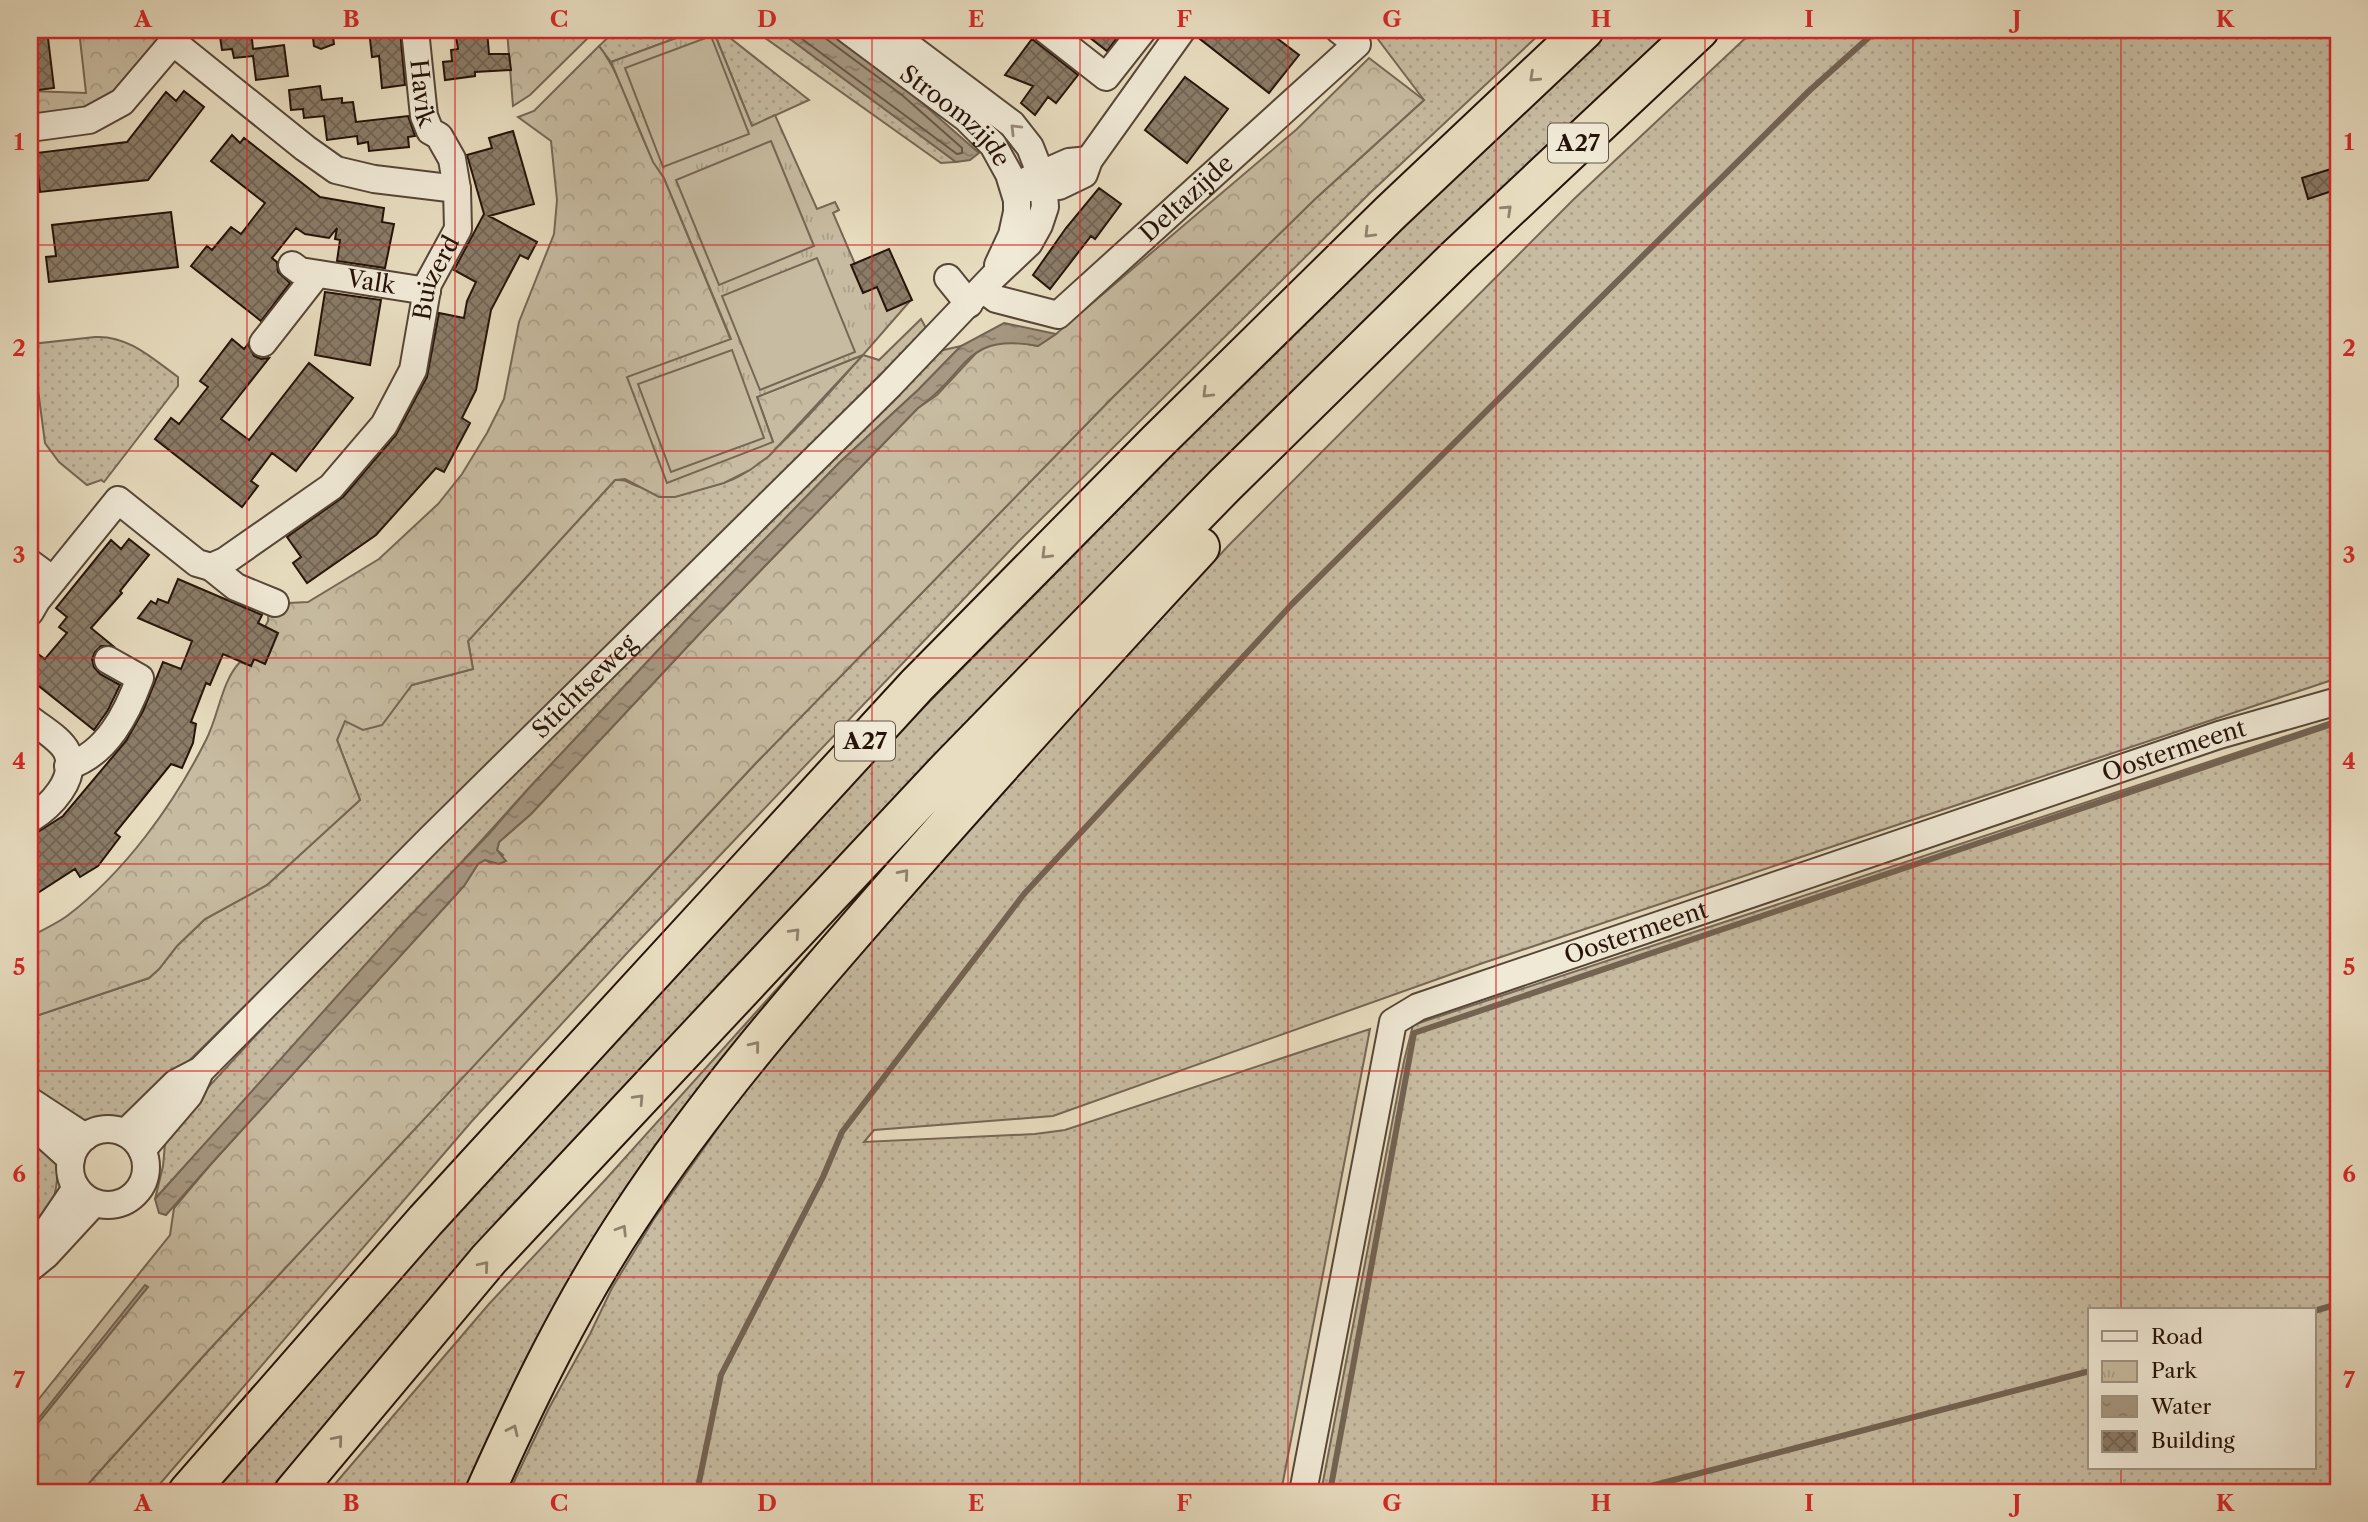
<svg xmlns="http://www.w3.org/2000/svg" width="2368" height="1522" viewBox="0 0 2368 1522" font-family="'Libre Caslon Text',serif">
<style>
.grass{fill:url(#grass-dots);stroke:#766755;stroke-width:2;fill-rule:evenodd}
.forest{fill:url(#forest-crowns);stroke:#766755;stroke-width:2}
.park{fill:url(#park-tufts);stroke:#766755;stroke-width:2}
.pitch{fill:#c7bba1;stroke:#766755;stroke-width:2}
.water{fill:url(#water-ripples);stroke:#736352;stroke-width:2}
.lines{fill:none;stroke-linecap:round;stroke-linejoin:round}
.shore{stroke:#665646;stroke-width:2}
.stream{stroke:#736352;stroke-width:6}
.building{fill:url(#building-cross-hatch);stroke:#261309;stroke-width:2}
.minor-casing{stroke:#564637;stroke-width:30}
.highway-casing{stroke:#261309;stroke-width:42}
.minor{stroke:#f0e9d6;stroke-width:26}
.highway{stroke:#e8ddc0;stroke-width:38}
.oneway{stroke:#91826e}
.oneway2{stroke:#95897a}
.grid{fill:none;stroke:#d62828;stroke-width:2;stroke-opacity:0.55}
.labels{text-anchor:middle;stroke-width:5;stroke-linejoin:round;paint-order:stroke}
.shield{fill:#f0e9d6;stroke:#635346;stroke-width:2}
.shield-label{font-size:23px;font-weight:bold;fill:#261309}
.street-label{font-size:24px;fill:#261309;stroke:#f0e9d6}
.neatline{fill:none;stroke:#d62828;stroke-width:2.5}
.grid-label{font-size:23px;text-anchor:middle;font-weight:bold;fill:#d62828}
</style>
<defs>
<pattern id="grass-dots" width="8" height="8" patternUnits="userSpaceOnUse" patternTransform="scale(1.75)"><rect width="8" height="8" fill="#c7bba1"/><path d="M2 2h.1M6 6h.1" fill="none" stroke="#aba089" stroke-width="1.8" stroke-linecap="round"/></pattern>
<pattern id="forest-crowns" width="20" height="18" patternUnits="userSpaceOnUse" patternTransform="scale(1.75)"><rect width="20" height="18" fill="#c7bba1"/><path d="M2 6a3 3 0 1 1 6 0M12 15a3 3 0 1 1 6 0" fill="none" stroke="#aba089"/></pattern>
<pattern id="park-tufts" width="24" height="20" patternUnits="userSpaceOnUse" patternTransform="scale(1.75)"><rect width="24" height="20" fill="#c7bba1"/><path d="M3 7l-1-3M5 7V3M7 7l1-3M15 17l-1-3M17 17v-4M19 17l1-3" fill="none" stroke="#aba089"/></pattern>
<pattern id="water-ripples" width="26" height="14" patternUnits="userSpaceOnUse" patternTransform="scale(1.75)"><rect width="26" height="14" fill="#a69882"/><path d="M2 4q2-2 4 0t4 0M15 11q2-2 4 0t4 0" fill="none" stroke="#877b69"/></pattern>
<pattern id="building-cross-hatch" width="8" height="8" patternUnits="userSpaceOnUse" patternTransform="scale(1.75)"><rect width="8" height="8" fill="#8b7c68"/><path d="M0 0l8 8M0 8l8-8" fill="none" stroke="#716454"/></pattern>
</defs>
<rect width="100%" height="100%" fill="#e8ddc0"/>
<filter id="stains"><feTurbulence type="fractalNoise" baseFrequency=".00286" numOctaves="4"/><feColorMatrix values="0 0 0 0 .2 0 0 0 0 .09 0 0 0 0 .02 0 0 0 .5 -.17"/></filter>
<radialGradient id="worn" r=".72"><stop offset=".6" stop-color="#630" stop-opacity="0"/><stop offset="1" stop-color="#630" stop-opacity=".3"/></radialGradient>
<!-- grass -->
<path class="grass" d="M616 30H698L611 62 599 46Z
M713 30H720L809 100 752 126Z
M754 30H778L956 162 941 163Z
M1371 30H1544L1371 192 1019 541 628 952 472 1121 153 1492H81L207 1352 755 764 1113 397 1314 200 1424 100Z
M1607 30H1672L1555 138 1396 291 391 1350 268 1492H211L376 1302 816 817 1238 388Z
M1754 30H2338V678L1480 964 1053 1116 874 1130 864 1142 1035 1134 1065 1130 1370 1029 1281 1492H509L549 1408 590 1334 612 1288 654 1219 759 1070 984 810 1229 545 1574 199Z
M921 319 926 328 756 502 139 1110 120 1119 79 1120 30 1093V1018L149 978 159 969 177 946 205 919 267 885 360 800 337 740 345 720 412 685 473 669 468 641 615 480C629 479 628 484 640 487 649 490 707 485 720 483 760 479 834 386 863 355L879 360Z
M95 337C128 335 153 359 178 377V386L104 482 101 480 87 485 59 462 45 443 32 344Z
M961 346 918 390 840 462 691 615 529 788 155 1199 163 1166 166 1133 284 1005 559 728 889 405 935 352Z
M2338 719V1492H1321L1404 1061 1413 1025ZM2090 1310H2314V1468H2090Z
M829 931 724 1074 473 1492H328L489 1304 606 1179Z
M30 1129 58 1157C58 1200 52 1206 30 1241Z"/>
<!-- forest -->
<path class="forest" d="M79 30H166L106 105 30 118V91L86 93Z
M507 30H594L595 31 530 95 513 106Z
M599 46C629 86 636 137 664 178L773 442 757 397 863 355 769 456 750 470 724 483 675 497H659L625 479 615 480 468 641 473 669 412 685 382 725 363 730 345 721 337 740 360 800 267 885 205 919 177 946 159 969 149 978 30 1018V937C42 930 56 924 67 916 125 872 174 804 206 740 219 715 221 682 240 662L251 666 254 659 265 664 273 645 258 641 268 621 269 604 308 602 379 559 438 504 462 474 487 433 504 399 519 322 554 234 557 200 551 141 518 117 534 111Z
M1369 58 1424 100 1314 200 1113 397 755 764 207 1352 81 1492H30V1410L170 1235 174 1208 211 1164 464 886 478 864 485 860 491 863 503 855 497 850 499 842 531 814 702 631 918 408 937 395 979 350 993 343 1010 341 1038 346 1056 334 1297 129Z"/>
<!-- park -->
<path class="park" d="M698 30H713L752 126 775 115 817 209 835 202 839 210 833 213 855 264 894 263 910 301 863 355 757 397 773 442 667 483 627 377 731 339 664 178 653 162 611 62Z"/>
<!-- pitch -->
<path class="pitch" d="M711 36 749 134 663 167 625 68Z
M771 141 814 246 719 285 676 180Z
M817 258 855 352 760 390 722 296Z
M732 350 764 438 671 472 638 384Z"/>
<!-- water -->
<path class="water" d="M778 30H825L907 90 979 153 970 160 956 162Z
M1004 323 1056 334 1038 346C963 332 969 373 918 408L702 631 531 814 499 842 497 850 506 861 499 864 485 860 478 864 464 886 211 1164 166 1215 159 1213 155 1199 400 926 488 835 529 788 691 615 840 462 918 390 961 346Z
M145 1285 148 1287 30 1433V1429Z"/>
<g class="lines">
<!-- shore -->
<path class="shore" d="M790 30 957 154 962 153V148L902 95 825 38 822 30"/>
<!-- stream -->
<path class="stream" d="M2314 1311 2338 1304
M697 1492 721 1375 823 1177 842 1132 1024 894 1292 604 1809 91 1877 30
M1330 1492 1414 1033 2338 722
M1628 1492 2090 1371"/>
</g>
<!-- building -->
<path class="building" d="M30 30H47L54 88 30 91Z
M219 30H251L253 49 284 45 288 76 256 80 253 56 234 58 232 49 222 50Z
M312 30H332L334 44 321 49 314 46Z
M369 30H400L405 85 382 88 379 56 372 57Z
M455 30H487L489 54H509L511 70 475 72V76L445 80 443 62 452 61 451 50 458 49Z
M1080 30H1123L1107 51Z
M1208 30H1266L1299 55 1269 93 1200 39Z
M1032 39 1078 75 1056 103 1048 97 1035 115 1021 103 1033 86 1005 75Z
M1185 77 1228 109 1187 163 1145 130Z
M320 86 322 100 342 98V103L353 102 356 122 408 116 415 136 408 137 409 147 369 151 368 142 358 144 357 136 327 140 324 116 304 118 303 109 291 110 289 90Z
M184 91 204 107 148 180 40 192 36 153 127 142 166 92 176 101Z
M513 131 534 204 489 216 537 242 528 259 520 255 491 310 476 390 462 418 470 423 444 472 436 468 376 535 307 583 293 563 301 557 287 537 343 497 396 435 427 377 439 313 464 318 467 301 476 282 454 270 484 214 467 155 492 148 489 138Z
M232 135 240 143 244 138 320 197 384 208 382 222 394 224 385 268 337 261 340 240 335 239 337 228 329 238 305 234 296 228 272 258 277 262 278 272 290 283 261 321 191 266 207 246 212 250 231 227 241 234 265 203 211 161Z
M2334 168 2338 189 2308 199 2302 178Z
M1099 188 1121 204 1095 239 1091 236 1050 289 1033 275 1066 228Z
M171 212 178 267 49 282 46 257 56 256 52 225Z
M889 249 912 300 887 311 877 287 863 293 851 265Z
M325 292 381 300 370 365 315 355Z
M232 339 244 349 248 344 254 356 261 359 269 358 221 419 249 440 309 363 353 398 296 471 272 453 251 481 258 486 242 507 155 439 171 418 179 424 208 387 200 381Z
M129 539 149 555 120 591 122 593 91 628 113 646H101L95 652 92 659 94 667 100 674 120 685 108 710 94 730 30 679V664L38 654 45 659 67 633 59 627 67 617 56 608 111 540 121 549Z
M178 579 262 615 258 623 278 633 265 664 254 659 251 666 223 654 210 685 206 683 191 722 196 724 193 743 182 768 171 764 115 833 120 837 98 866 80 877 75 869 30 898V837L63 816 126 741 143 711 163 662 181 669 192 641 138 618 151 601 156 604 158 599 168 603Z"/>
<g class="lines">
<defs>
<g id="minor">
<path id="s1" d="M415 30 424 116 430 131 439 136 452 159 457 189"/>
<path id="s2" d="M848 30 966 118 993 145 1009 174 1017 200V212L1012 235 998 265"/>
<path d="M1046 30 1106 77 1143 30"/>
<path d="M30 128 89 120 122 102 173 42 178 30"/>
<path d="M1028 180 1069 162 1089 160"/>
<path d="M1030 188 1059 186 1084 174 1089 160 1182 30"/>
<path id="s3" d="M292 265 300 271 427 291"/>
<path d="M948 278 969 304"/>
<path id="s4" d="M983 289 996 299 1058 315 1357 44 1339 30"/>
<path d="M263 343 317 274"/>
<path d="M30 563 53 580"/>
<path d="M211 567 236 587 275 603"/>
<path id="s5" d="M30 612 37 600 118 500 197 563 211 567 225 561 331 487 384 425 413 370 428 284 458 229 457 189 374 179 336 170 305 148 173 42"/>
<path d="M30 719C41 728 61 739 67 752 78 779 50 807 30 819"/>
<path d="M68 766C107 754 127 713 140 678L108 660"/>
<path d="M30 1101 85 1137"/>
<path d="M30 1122 71 1159"/>
<circle cx="108" cy="1167" r="38"/>
<path id="s6" d="M125 1133 176 1083 201 1070 430 839 889 386 993 277 1029 243 1039 225 1045 207 1043 180 1030 147 1012 124 887 30"/>
<path d="M142 1150 189 1095 198 1076"/>
<path d="M36 1247 76 1188"/>
<path d="M30 1268 46 1255 94 1203"/>
<path id="s7" d="M1303 1492 1393 1022 1418 1007 2219 735 2338 701"/>
</g>
<path id="highway" d="M188 1492 425 1221 917 685 1157 442 1390 213 1584 30
M294 1492 489 1259 948 769 1225 485 1457 257 1699 30
M485 1492C527 1398 573 1303 630 1217 706 1101 796 998 887 894 989 777 1094 662 1200 547"/>
</defs>
<!-- minor casing -->
<use href="#minor" class="minor-casing"/>
<!-- highway casing -->
<use href="#highway" class="highway-casing"/>
<!-- minor -->
<use href="#minor" class="minor"/>
<!-- highway -->
<use href="#highway" class="highway"/>
</g>
<!-- one-way arrows -->
<defs><path id="oneway-chevron" d="M-2-3.5L2.5 0L-2 3.5" fill="none" stroke-width="1.6" stroke-linecap="round" stroke-linejoin="round" transform="scale(1.75)"/></defs>
<g class="oneway">
<use href="#oneway-chevron" transform="translate(1534 77) rotate(137)"/>
<use href="#oneway-chevron" transform="translate(1507 210) rotate(-43)"/>
<use href="#oneway-chevron" transform="translate(1369 233) rotate(135)"/>
<use href="#oneway-chevron" transform="translate(1207 393) rotate(135)"/>
<use href="#oneway-chevron" transform="translate(1046 554) rotate(135)"/>
<use href="#oneway-chevron" transform="translate(904 874) rotate(-49)"/>
<use href="#oneway-chevron" transform="translate(795 933) rotate(-47)"/>
<use href="#oneway-chevron" transform="translate(755 1046) rotate(-51)"/>
<use href="#oneway-chevron" transform="translate(639 1099) rotate(-47)"/>
<use href="#oneway-chevron" transform="translate(622 1230) rotate(-58)"/>
<use href="#oneway-chevron" transform="translate(484 1266) rotate(-50)"/>
<use href="#oneway-chevron" transform="translate(513 1430) rotate(-65)"/>
<use href="#oneway-chevron" transform="translate(338 1440) rotate(-50)"/>
</g>
<use class="oneway2" href="#oneway-chevron" transform="translate(1015 129) rotate(-135)"/>
<!-- grid -->
<path class="grid" d="M247 30V1492M455 30V1492M663 30V1492M872 30V1492M1080 30V1492M1288 30V1492M1496 30V1492M1705 30V1492M1913 30V1492M2121 30V1310M30 245H2338M30 451H2338M30 658H2338M30 864H2338M30 1071H2338M30 1277H2338M2121 1468V1492"/>
<g class="labels">
<!-- shield labels -->
<g class="shield">
<rect x="1548" y="123.5" width="60" height="39" rx="5"/>
<rect x="835" y="721.5" width="60" height="39" rx="5"/>
</g>
<g class="shield-label">
<text x="1578" y="151">A27</text>
<text x="865" y="749">A27</text>
</g>
<!-- street labels -->
<g class="street-label">
<text dy="8" stroke="none"><textPath href="#s1" startOffset="63">Havik</textPath></text>
<text dy="8" stroke="none"><textPath href="#s2" startOffset="138">Stroomzijde</textPath></text>
<text dy="8" stroke="none"><textPath href="#s4" startOffset="254">Deltazijde</textPath></text>
<text dy="8" stroke="none"><textPath href="#s5" startOffset="642">Buizerd</textPath></text>
<text dy="8" stroke="none"><textPath href="#s3" startOffset="82">Valk</textPath></text>
<text dy="8" stroke="none"><textPath href="#s6" startOffset="642">Stichtseweg</textPath></text>
<text dy="8" stroke="none"><textPath href="#s7" startOffset="1306">Oostermeent</textPath></text>
<text dy="8" stroke="none"><textPath href="#s7" startOffset="738">Oostermeent</textPath></text>
</g>
</g>
<!-- margin -->
<rect width="2368" height="1522" fill="none" stroke="#e8ddc0" stroke-width="77"/>
<!-- legend -->
<rect x="2088" y="1308" width="228" height="161" fill="#f0e9d6" stroke="#9f9384" stroke-width="2"/>
<rect x="2102" y="1331" width="35" height="10" fill="#f0e9d6" stroke="#9f9384" stroke-width="2"/>
<text x="2151" y="1344" font-size="21" fill="#261309">Road</text>
<rect x="2102" y="1361" width="35" height="21" fill="url(#park-tufts)" stroke="#9f9384" stroke-width="2"/>
<text x="2151" y="1378" font-size="21" fill="#261309">Park</text>
<rect x="2102" y="1396" width="35" height="21" fill="url(#water-ripples)" stroke="#9f9384" stroke-width="2"/>
<text x="2151" y="1414" font-size="21" fill="#261309">Water</text>
<rect x="2102" y="1431" width="35" height="21" fill="url(#building-cross-hatch)" stroke="#9f9384" stroke-width="2"/>
<text x="2151" y="1448" font-size="21" fill="#261309">Building</text>
<rect x="38" y="38" width="2292" height="1446" class="neatline"/>
<g class="grid-label">
<text x="143" y="27">A</text>
<text x="351" y="27">B</text>
<text x="559" y="27">C</text>
<text x="767" y="27">D</text>
<text x="976" y="27">E</text>
<text x="1184" y="27">F</text>
<text x="1392" y="27">G</text>
<text x="1601" y="27">H</text>
<text x="1809" y="27">I</text>
<text x="2017" y="27">J</text>
<text x="2225" y="27">K</text>
<text x="19" y="150">1</text>
<text x="2349" y="150">1</text>
<text x="19" y="356">2</text>
<text x="2349" y="356">2</text>
<text x="19" y="563">3</text>
<text x="2349" y="563">3</text>
<text x="19" y="769">4</text>
<text x="2349" y="769">4</text>
<text x="19" y="975">5</text>
<text x="2349" y="975">5</text>
<text x="19" y="1182">6</text>
<text x="2349" y="1182">6</text>
<text x="19" y="1388">7</text>
<text x="2349" y="1388">7</text>
<text x="143" y="1511">A</text>
<text x="351" y="1511">B</text>
<text x="559" y="1511">C</text>
<text x="767" y="1511">D</text>
<text x="976" y="1511">E</text>
<text x="1184" y="1511">F</text>
<text x="1392" y="1511">G</text>
<text x="1601" y="1511">H</text>
<text x="1809" y="1511">I</text>
<text x="2017" y="1511">J</text>
<text x="2225" y="1511">K</text>
</g>
<rect width="100%" height="100%" filter="url(#stains)"/>
<rect width="100%" height="100%" fill="url(#worn)"/>
</svg>
